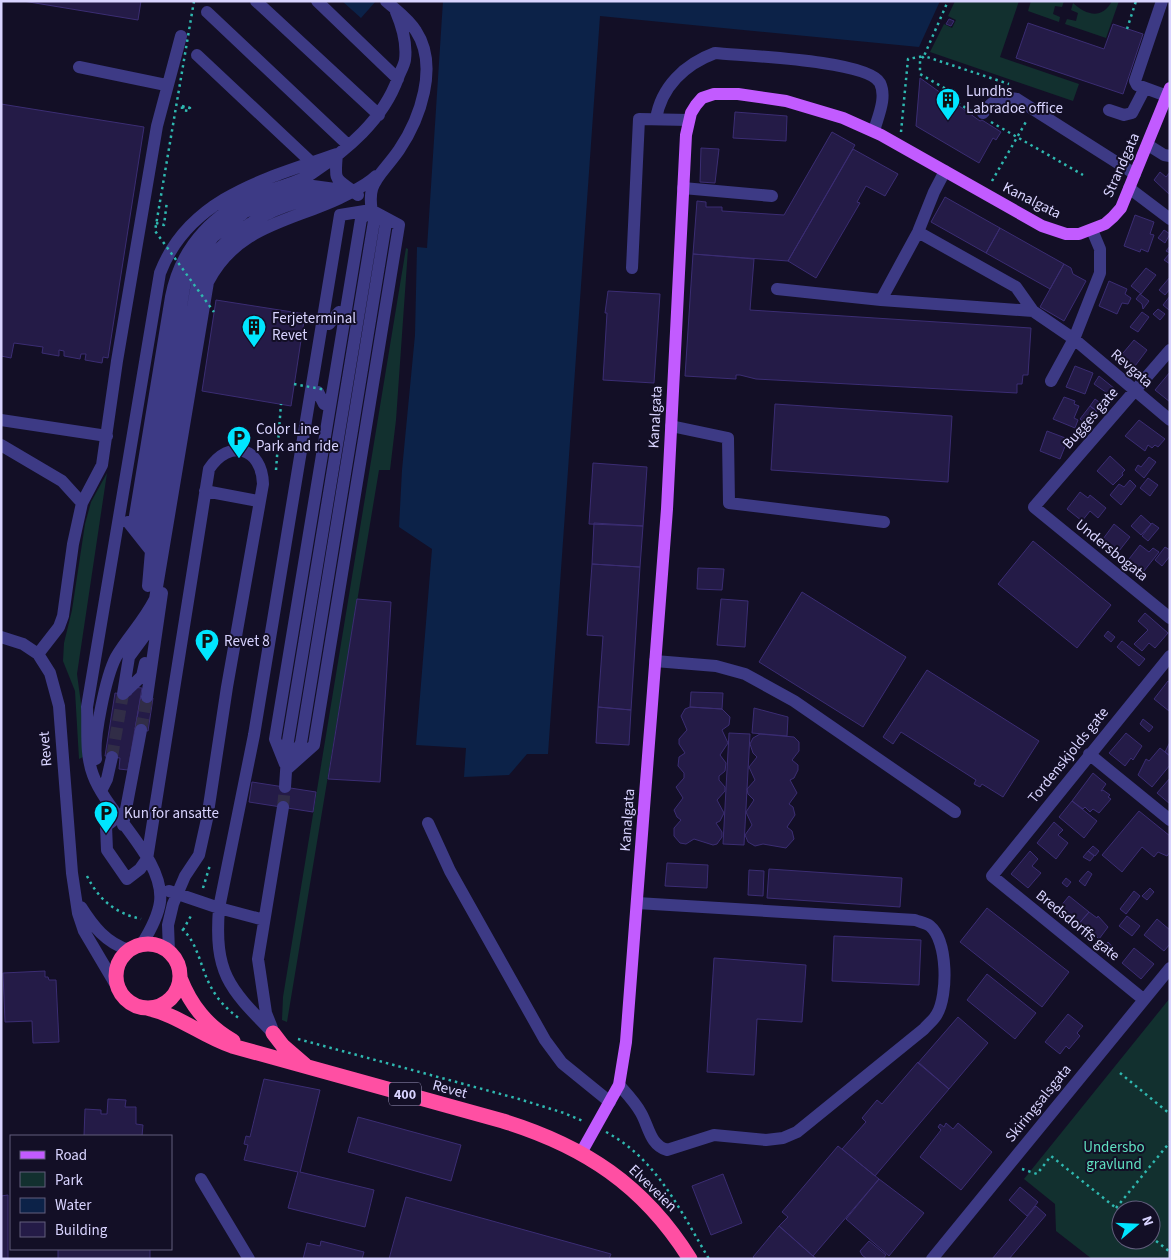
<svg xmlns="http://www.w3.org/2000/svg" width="1171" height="1260" viewBox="0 0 1171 1260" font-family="'Source Sans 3',sans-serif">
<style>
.green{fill:#12302f;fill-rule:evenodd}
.water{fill:#0c2248}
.building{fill:#241b47;stroke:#3b2d73}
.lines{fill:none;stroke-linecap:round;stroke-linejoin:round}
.minor-tunnel{stroke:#312d47;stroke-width:12;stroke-dasharray:12 6;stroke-linecap:butt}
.path{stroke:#2fb8b0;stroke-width:2.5;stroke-dasharray:2.5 4;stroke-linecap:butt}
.minor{stroke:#3d3a85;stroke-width:12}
.major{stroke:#c25bff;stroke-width:12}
.highway{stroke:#ff4fa3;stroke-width:15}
.path-bridge{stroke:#2fb8b0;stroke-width:2.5;stroke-dasharray:2.5 4;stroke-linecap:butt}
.labels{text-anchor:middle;stroke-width:4;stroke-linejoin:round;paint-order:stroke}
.shield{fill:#130f26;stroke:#9e99be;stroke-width:1}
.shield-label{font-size:14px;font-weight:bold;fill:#d9d4ff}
.poi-label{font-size:15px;fill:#d9d4ff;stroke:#130f26;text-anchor:start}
.street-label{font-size:15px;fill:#d9d4ff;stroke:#130f26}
.park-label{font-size:15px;fill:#5fe0c0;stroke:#130f26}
</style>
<rect width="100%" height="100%" fill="#130f26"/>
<!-- green -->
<path class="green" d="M955 1H1019L1000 57 1079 84 1073 101 930 52 944 24 952 28 956 20 948 16Z
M1031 1H1064L1062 7 1055 6 1053 14 1060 17 1059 22 1028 11Z
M1112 1H1119L1106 38 1065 24 1067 19 1076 21 1078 13 1071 10 1073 3C1086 15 1102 20 1112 1Z
M406 248 408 249 396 420 390 470H379L287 1022 282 1020 283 997Z
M107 473 77 674 82 711 83 757 79 759 75 691 63 661 64 643 72 610 85 524 91 502Z
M1170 998V1259H1092L1056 1231 1055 1204 1024 1179ZM1121 1210H1151V1240H1121Z"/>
<!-- water -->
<path class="water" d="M342 1H376L361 18Z
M443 1H940L919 47 600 16 548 754H527L509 775 464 777 466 748 416 745 432 549 399 527 402 470 415 335 417 247 427 248Z"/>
<!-- building -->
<path class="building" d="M23 1H141L138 20Z
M949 19 954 21 951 26 946 24Z
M1028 23 1104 49 1113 24 1143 34 1123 94 1016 58Z
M920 78 980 121 982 120 1001 132 996 140 993 138 979 163 916 126Z
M1 104 144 127 108 358 103 357 102 363 85 360 86 354H81L80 359 64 356V351L59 350V356L42 353 43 347 14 343 11 358 1 356Z
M735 112 787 116 786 141 733 138Z
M832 132 855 145 788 261 693 254 697 201 706 202V207H722V211L784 215Z
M701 148 719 149 715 183 700 182Z
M853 149 898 174 885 196 866 186 857 202 860 203 816 278 788 261Z
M1160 172 1166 177 1170 172V195L1154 180Z
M945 197 1000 228 986 253 931 222Z
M1135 215 1154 222 1150 234 1154 235 1148 252 1141 249 1140 252 1124 246Z
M1000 228 1064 264 1050 289 986 253Z
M1164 230 1170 234 1165 243 1158 238Z
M1170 246V264L1164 260 1170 253 1166 251Z
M693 254 754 259 750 310 1031 328 1028 375H1023L1022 384H1017V393L756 379 740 375H736V379L685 376Z
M1064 264 1071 268 1073 274 1086 281 1064 321 1040 307Z
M1146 268 1156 275 1141 294 1131 286Z
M1170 277V289L1165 295 1159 290Z
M1109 281 1127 289 1125 294 1131 298 1128 304 1122 303 1117 314 1099 306Z
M608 291 660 294 654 383 603 380 607 313H605Z
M1140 294 1149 301 1143 309 1142 304 1136 299Z
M1170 296V310H1169L1163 305Z
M216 300 305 314 291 406 202 391Z
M1158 309 1165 314 1160 320 1153 314Z
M1142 312 1149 317 1138 332 1130 327Z
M1134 340 1147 350 1132 370 1118 359Z
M1075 366 1093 373 1085 394 1066 387Z
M1170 372V402L1155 390Z
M1099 376 1115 389 1110 395 1094 384Z
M1064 397 1075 401 1074 404 1079 406 1074 418 1078 420 1075 428 1053 419Z
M1095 399 1102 404 1096 411 1090 406Z
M775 404 952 416 948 482 771 470Z
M1090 406 1097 411 1087 424 1080 419Z
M1139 420 1165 439 1158 447 1155 445 1152 448 1148 445 1145 451 1125 436Z
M1047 431 1068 439 1060 459 1040 451Z
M1110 456 1125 470 1122 473 1123 475 1113 485 1097 471Z
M1149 457 1156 462 1144 478 1135 470 1138 465 1141 467Z
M593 463 647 467 643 526 589 524Z
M1148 478 1158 485 1150 496 1140 488Z
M1130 480 1136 486 1121 505 1110 495 1119 484 1124 487Z
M1080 492 1088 498 1090 495 1106 508 1098 518 1090 511 1082 521 1067 509Z
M1141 515 1151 524 1141 535 1131 526Z
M594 523 643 526 640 567 592 564Z
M1152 523 1159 528 1148 541 1142 536Z
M1114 524 1130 537 1119 551 1103 539Z
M1033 541 1111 605 1077 648 998 584Z
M1140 545 1149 552 1153 548 1159 552 1144 571 1129 559Z
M1165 547 1170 550V556L1162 566 1155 560Z
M592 564 640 567 631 710 598 707 603 636 587 635Z
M698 568 724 569 722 590 697 589Z
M802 592 906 657 863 727 759 662Z
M357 599 391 602 380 782 328 779Z
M721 599 748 601 745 647 717 645Z
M1145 613 1168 633 1155 648 1149 643 1142 651 1134 644 1148 630 1138 621Z
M1108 631 1115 637 1111 642 1104 636Z
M1122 641 1145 659 1139 666 1117 647Z
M927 670 1039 741 1003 797 982 784 980 787 974 784 976 780 901 732 893 744 883 737Z
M1168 681 1170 682 1169 711 1154 699Z
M132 687 142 688 128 770 119 769 120 758 105 756 115 693 131 695Z
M691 692 723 693 722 709 690 707Z
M141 696 153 698 148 731 135 729Z
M598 707 631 710 629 745 596 743Z
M690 707 722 709 730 717 729 725 722 730 728 743 720 755 726 763 725 771 719 776V780L725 787V791L717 800 724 813 720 821 716 823 722 832V837L717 844 713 845 694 839 686 844 680 843 674 836V828L681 820 677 817 674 810 683 798 676 787 684 778V773L678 766 679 757 685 753 679 744V739L687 730 681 716 685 709Z
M754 708 788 717 787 736 752 733Z
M1143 719 1153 727 1149 732 1140 724Z
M729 733 750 734 744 845 723 844Z
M1126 733 1142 746 1133 760 1131 758 1125 766 1109 753Z
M760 734 794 737 799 742V751L792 760 798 765V770L794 778 790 780 797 793 789 804 793 807 795 815 787 827 792 831 794 839 786 848 763 844 755 846 748 842 745 835 752 825 746 812 754 800 748 794 747 789 755 780 749 767 757 757 753 753 750 744 753 738Z
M1170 742V756L1165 752Z
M1160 748 1170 756V765L1152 787 1138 775 1146 759 1149 761Z
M1093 773 1106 784 1101 791 1103 790 1110 795 1108 797 1111 799 1099 813 1093 809 1090 812 1085 807 1083 809 1072 801Z
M1170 778V804L1157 793Z
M252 782 316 792 313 812 249 802Z
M1072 801 1097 821 1084 838 1059 817Z
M1139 811 1170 836V852L1167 856 1158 852 1154 857 1142 847 1122 872 1102 855Z
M1054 822 1063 830 1058 835 1068 843 1056 859 1037 843Z
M1093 846 1099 851 1095 856 1088 851Z
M1030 851 1038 859 1032 866 1041 873 1028 888 1011 874Z
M1088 851 1094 856 1090 861 1083 857Z
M667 863 708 865 707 888 665 886Z
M769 869 902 878 900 907 767 898Z
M749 870 764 871 763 896 748 895Z
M1088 871 1092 874 1085 886 1079 881Z
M1066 878 1071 882 1067 887 1062 883Z
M1150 888 1154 892 1147 900 1142 896Z
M1134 891 1140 896 1126 914 1120 909Z
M1069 896 1089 912 1076 927 1062 915 1065 912 1060 907Z
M987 908 1069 972 1042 1007 960 942Z
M1089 912 1097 918 1098 916 1108 927 1099 939 1094 934 1090 938 1076 927Z
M1127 916 1140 926 1132 936 1119 926Z
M1157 919 1170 930V944L1164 951 1144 935Z
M834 936 921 940 919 985 832 981Z
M1108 942 1114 948 1109 953 1103 947Z
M1134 948 1154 964 1141 979 1122 963Z
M714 958 806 965 802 1022 757 1019 754 1075 707 1072Z
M45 971V977H48L49 980H56L59 1042 33 1043 32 1021 5 1022 3 973Z
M987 974 1036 1013 1015 1039 967 1000Z
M1068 1014 1083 1026 1077 1033 1080 1036 1069 1049 1066 1046 1060 1054 1045 1042Z
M958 1017 988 1043 949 1089 918 1063Z
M918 1062 949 1089 875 1176 842 1149 866 1122 862 1118 877 1100 882 1104Z
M264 1079 320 1090 300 1172 374 1190 365 1227 288 1208 298 1172 244 1160 248 1145 244 1144 246 1136 250 1137Z
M108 1099 126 1100 125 1107H136V1124L143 1125 142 1136H84L85 1109 101 1110V1114H107Z
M358 1117 461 1145 451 1181 348 1152Z
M946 1123 953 1129 958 1123 992 1152 961 1190 920 1157 941 1130 938 1127 940 1124 944 1127Z
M838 1146 879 1179 813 1256 779 1226 788 1217 782 1212Z
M723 1174 742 1223 711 1235 692 1186Z
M879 1179 924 1213 889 1256 846 1219Z
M1020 1187 1038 1202 1027 1216 1009 1200Z
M8 1195V1259H1V1196Z
M406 1197 611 1254 609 1259H389Z
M1036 1206 1046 1215 1009 1259H992Z
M779 1226 813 1256 817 1259H755L753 1257Z
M321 1241 364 1252 362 1259H303L307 1243 320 1246Z
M869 1241 886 1255 883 1259H867L862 1255 860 1251Z
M58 1249H150V1259H58Z"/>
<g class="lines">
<!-- minor-tunnel -->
<path class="minor-tunnel" d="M141 730 147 697
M112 757 123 694
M283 807 285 787"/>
<!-- path -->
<path class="path" d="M1127 29 1136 1
M182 106 190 108 189 111 182 110Z
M971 111 951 99 953 93 920 74V60L924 56 1009 84
M991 122 1083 175
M901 132 908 59 924 56 948 1
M992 181 1027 120
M156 223 164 225 167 201
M276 470 281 404
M87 876C99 900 115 913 141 919
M203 888 210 865
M182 929C197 942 200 964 208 981 215 997 226 1009 240 1019
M183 930 192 914
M298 1039 519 1099 564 1113 583 1121
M1120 1073 1170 1114
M606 1132C657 1159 681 1212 709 1259
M1022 1169 1037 1174 1051 1156 1121 1212
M1116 1208 1170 1142
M1151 1237 1170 1252"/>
<!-- minor -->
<path class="minor" d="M256 1 379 115
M317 1 398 79
M1162 1 1135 81 1137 85 1167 96
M207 12 348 145
M197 55 312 163
M79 67 166 85
M1109 110 1124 115 1132 113 1145 88
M983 113C994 99 1000 96 1017 99L1135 174
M656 119C661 87 685 64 715 53 743 56 868 60 880 83 887 98 878 116 874 131
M1148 145 1164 155 1170 156
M337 154C334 185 336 177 358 195
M683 188 772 196
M1129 188 1170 219
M918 232 1016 287 1033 311
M632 268 639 119 689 120
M777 289 881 300 1033 311 1074 339 1170 420
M881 300 918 232 934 192 945 171
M329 324 339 312
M1170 350 1034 507 1170 618
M1051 381 1074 339 1100 273V249L1092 230
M318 392 324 404
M1 420 107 436
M671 426 728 438 729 503 884 522
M1 445 62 481 82 503
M205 491 258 501
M128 522 151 551 148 586
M133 528 171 297C181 245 216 210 265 192 279 186 298 183 311 174 347 150 383 120 398 78 400 72 404 66 405 60 407 44 402 26 396 12
M142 539 185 282 194 262 213 237 245 212 313 186 350 191
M151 551 198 278C226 226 281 201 338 194
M1 637 23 644 38 654 50 673 59 706 72 873 78 913 84 931 120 992
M38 654 59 627 63 616 73 544 82 503 102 465 117 361 157 126 181 36
M655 661 716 666 745 674 794 701 955 812
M123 694 129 657 157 619
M123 694 142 676 145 663
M147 697 162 593
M1089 754 1170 820
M96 759C93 738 106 676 116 657 128 637 144 621 155 599L208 282C237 226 289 222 340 198 353 191 366 186 376 176
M291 761 301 743 386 223 377 215
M285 764 275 739 361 219 371 210
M285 787 288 741 374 221C364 182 378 180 399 150 420 119 439 66 416 31 409 19 396 10 386 1
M101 791 107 779 112 757
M118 817 106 826 107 850 127 879 140 869 147 859 209 469C229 438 262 447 263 484L227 687 207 819 199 855 185 876 173 904 168 925 169 952
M428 823 450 871 545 1040 562 1063 610 1102
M123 825 141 730
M169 891 219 908 264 920
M81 907C93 926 106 943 129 950
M142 944C150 931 158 917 160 902 165 859 107 814 93 775 85 754 88 729 87 707L160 273C189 197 268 178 337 154
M1143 999 992 876 1170 656
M272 1028 266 1013 258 959 283 807
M273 1033C229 988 214 974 219 908L254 735 340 215 371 210 399 225 314 745 287 769
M619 1085C627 1094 635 1102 641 1113 649 1127 650 1145 667 1150L714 1135 766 1140 783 1138 797 1132 924 1029C928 1024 934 1020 937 1014 948 995 948 941 930 926 926 923 920 922 915 920L637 903
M201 1179 249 1259
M932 1259 1170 968"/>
<!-- major -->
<path class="major" d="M581 1153 619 1085 626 1042 667 509 686 135 691 113 696 105 702 98 714 94H738L786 101 843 118 881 135 1042 226 1066 234H1079L1105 224 1113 217 1121 208 1170 88"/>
<!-- highway -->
<path class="highway" d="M116 976a32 32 0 1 1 64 0a32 32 0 1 1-64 0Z
M180 978C191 1006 207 1026 233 1041
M146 1008C177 1014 202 1036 232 1046L503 1121C584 1146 644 1185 690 1259
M273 1033 283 1046 305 1065"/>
<!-- path-bridge -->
<path class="path-bridge" d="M194 1 155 231 214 312
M182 107 190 108
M294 384 326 390"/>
</g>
<!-- icons -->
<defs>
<symbol id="building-pin" viewBox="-11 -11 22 30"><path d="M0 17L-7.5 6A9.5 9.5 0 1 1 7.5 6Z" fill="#00e5ff" stroke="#130f26"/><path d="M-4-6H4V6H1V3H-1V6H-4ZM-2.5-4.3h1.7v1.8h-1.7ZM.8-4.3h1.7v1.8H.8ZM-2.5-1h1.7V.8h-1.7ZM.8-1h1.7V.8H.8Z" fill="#111"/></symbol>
<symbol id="parking-pin" viewBox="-11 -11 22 30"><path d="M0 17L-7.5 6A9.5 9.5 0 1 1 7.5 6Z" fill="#00e5ff" stroke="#130f26"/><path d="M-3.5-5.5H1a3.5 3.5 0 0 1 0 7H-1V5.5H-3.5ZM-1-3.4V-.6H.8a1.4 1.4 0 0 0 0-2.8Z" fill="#111"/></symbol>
</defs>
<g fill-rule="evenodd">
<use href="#building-pin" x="934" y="86" width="28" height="38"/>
<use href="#building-pin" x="240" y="313" width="28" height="38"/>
<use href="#parking-pin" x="225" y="424" width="28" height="38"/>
<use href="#parking-pin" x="193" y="627" width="28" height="38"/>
<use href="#parking-pin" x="92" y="799" width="28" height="38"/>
</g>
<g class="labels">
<!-- shield labels -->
<rect class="shield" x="389" y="1082.5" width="32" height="23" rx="4"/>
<g class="shield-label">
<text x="405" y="1099">400</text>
</g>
<!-- poi labels -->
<g class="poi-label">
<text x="966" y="96">Lundhs<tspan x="966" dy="17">Labradoe office</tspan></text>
<text x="272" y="323">Ferjeterminal<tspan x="272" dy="17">Revet</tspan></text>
<text x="256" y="434">Color Line<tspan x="256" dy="17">Park and ride</tspan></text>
<text x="224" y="646">Revet 8</text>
<text x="124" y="818">Kun for ansatte</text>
</g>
<!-- street labels -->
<g class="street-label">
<text transform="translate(1121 165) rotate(-66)" y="5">Strandgata</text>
<text transform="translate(1032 200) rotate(27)" y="5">Kanalgata</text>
<text transform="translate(1132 368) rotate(41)" y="5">Revgata</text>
<text transform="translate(655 417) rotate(-87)" y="5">Kanalgata</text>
<text transform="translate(1090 418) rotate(-49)" y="5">Bugges gate</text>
<text transform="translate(1112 550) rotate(39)" y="5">Undersbogata</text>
<text transform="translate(45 749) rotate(-95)" y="5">Revet</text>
<text transform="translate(1068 755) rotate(-51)" y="5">Tordenskjolds gate</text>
<text transform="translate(627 820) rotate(-86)" y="5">Kanalgata</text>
<text transform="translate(1078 925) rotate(39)" y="5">Bredsdorffs gate</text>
<text transform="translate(450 1089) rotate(15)" y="5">Revet</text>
<text transform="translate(1038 1103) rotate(-51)" y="5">Skiringsalsgata</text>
<text transform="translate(653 1188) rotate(44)" y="5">Elveveien</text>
</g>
<!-- park labels -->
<g class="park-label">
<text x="1114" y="1152">Undersbo<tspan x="1114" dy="17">gravlund</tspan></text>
</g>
</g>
<!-- border -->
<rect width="1171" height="1260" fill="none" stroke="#d9d4ff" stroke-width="5"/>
<!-- legend -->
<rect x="10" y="1135" width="162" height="115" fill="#130f26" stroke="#625e7d"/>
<rect x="20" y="1151" width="25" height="8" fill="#c25bff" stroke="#625e7d"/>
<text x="55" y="1160" font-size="15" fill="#d9d4ff">Road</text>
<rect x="20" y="1172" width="25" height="15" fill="#12302f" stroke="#625e7d"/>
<text x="55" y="1185" font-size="15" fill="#d9d4ff">Park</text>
<rect x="20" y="1198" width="25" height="15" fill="#0c2248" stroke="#625e7d"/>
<text x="55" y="1210" font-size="15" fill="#d9d4ff">Water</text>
<rect x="20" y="1222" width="25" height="15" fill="#241b47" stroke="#625e7d"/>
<text x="55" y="1235" font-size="15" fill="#d9d4ff">Building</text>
<!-- north arrow -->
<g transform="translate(1136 1225) rotate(71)"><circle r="24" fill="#130f26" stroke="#625e7d"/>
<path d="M0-4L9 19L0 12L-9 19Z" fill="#00e5ff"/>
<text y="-8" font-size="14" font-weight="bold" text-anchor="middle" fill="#d9d4ff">N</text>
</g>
</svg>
